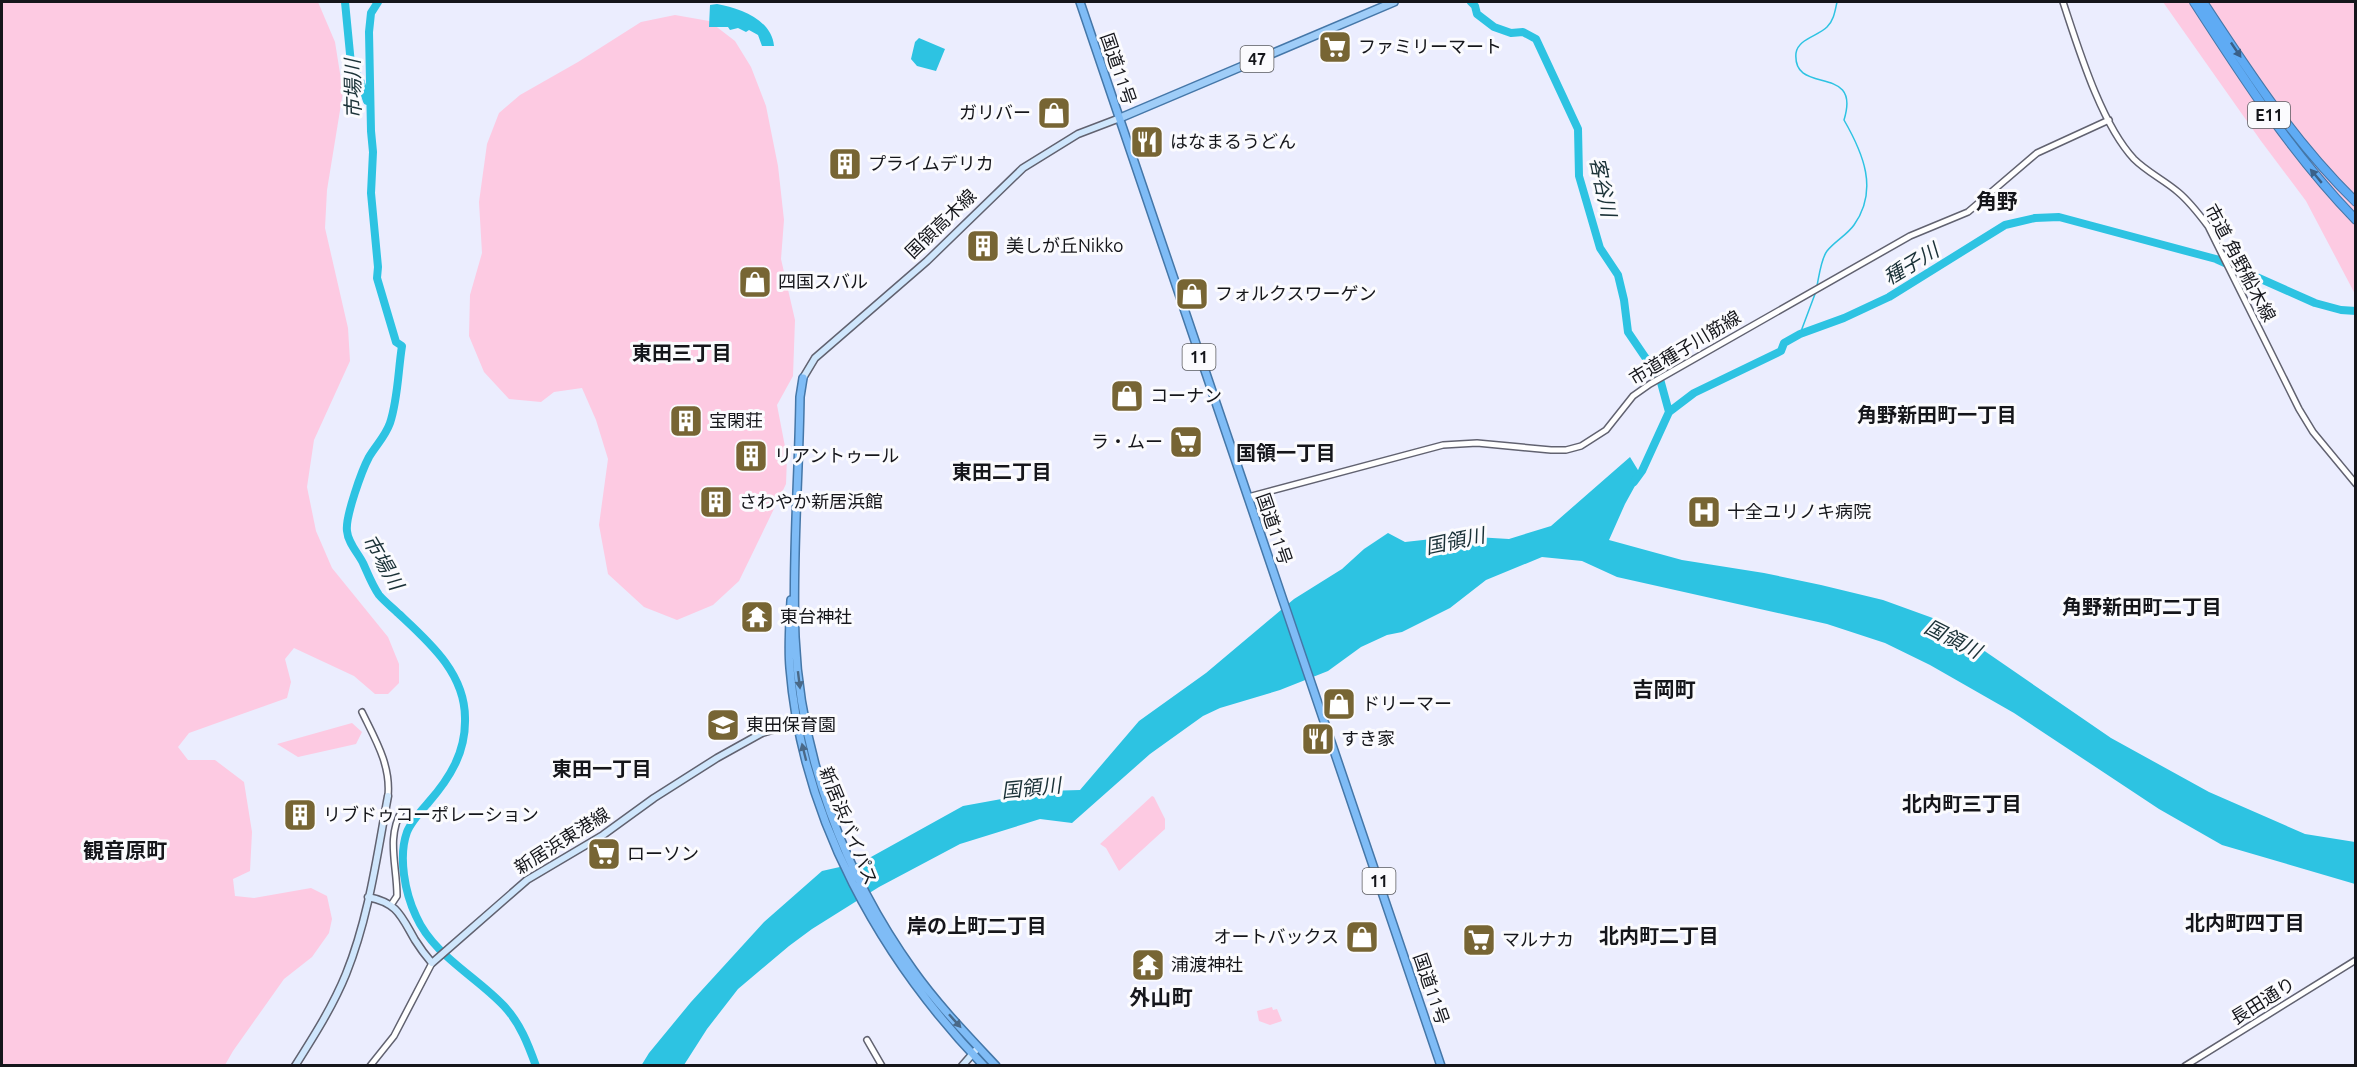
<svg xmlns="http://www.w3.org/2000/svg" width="2357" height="1067" viewBox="0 0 2357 1067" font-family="Ubuntu,'Noto Sans JP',sans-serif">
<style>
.green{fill:#fdcae2}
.water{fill:#2dc3e2}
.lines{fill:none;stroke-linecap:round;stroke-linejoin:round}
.stream{stroke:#2dc3e2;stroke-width:1.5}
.river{stroke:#2dc3e2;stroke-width:8}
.tertiary-casing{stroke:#616270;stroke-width:8}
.secondary-casing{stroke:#616270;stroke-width:9}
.primary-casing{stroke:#4577a8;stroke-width:10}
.trunk-casing{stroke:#4577a8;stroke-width:10}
.motorway-casing{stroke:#4577a8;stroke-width:10}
.tertiary{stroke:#fff;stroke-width:5}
.secondary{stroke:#cfe6fc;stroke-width:6}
.primary{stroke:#9fcdf8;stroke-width:7}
.trunk{stroke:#7fbcf6;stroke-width:7}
.motorway{stroke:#5fabf4;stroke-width:8}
.oneway{fill:#3a6088}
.oneway2{fill:#4a6988}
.labels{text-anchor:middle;stroke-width:6;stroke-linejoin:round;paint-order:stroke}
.shield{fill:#fbfbfe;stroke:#5a5b5f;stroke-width:1.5}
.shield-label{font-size:16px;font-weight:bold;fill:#15161b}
.poi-label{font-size:18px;fill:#15161b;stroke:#fbfbfe;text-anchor:start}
.street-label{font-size:18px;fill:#15161b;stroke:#fbfbfe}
.water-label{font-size:20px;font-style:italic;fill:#1a3137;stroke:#fbfbfe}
.neighbourhood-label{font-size:20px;font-weight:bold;fill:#15161b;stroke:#fbfbfe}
.quarter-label{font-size:21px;font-weight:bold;fill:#15161b;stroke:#fbfbfe}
</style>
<rect width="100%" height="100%" fill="#ebedfe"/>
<!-- green -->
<path class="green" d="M2 2H318L335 42 343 92 327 190 325 228 348 328 350 361 314 440 307 487 316 531 332 568 388 637 399 664V683L388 694H375L354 676 294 648 285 659 291 682 287 698 189 733 178 747 188 760H215L244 782 252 832 250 871 233 879 235 896 254 898 311 888 327 896 332 919 329 933 312 957 284 979 233 1051 225 1065H2Z
M2163 2H2355V294L2306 201 2261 141Z
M675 15 709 21 735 41 751 67 766 106 778 166 784 220 781 259 795 320 793 376 777 405 787 457 786 484 739 581 713 605 677 620 644 607 608 574 599 525 608 459 596 420 582 388 554 392 541 402 509 399 484 372 469 336 470 295 482 253 479 202 487 144 499 113 520 95 578 62 641 22Z
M352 723 362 732 356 744 298 757 277 744Z
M1152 796 1154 797 1165 819V829L1119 871 1106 848 1100 844Z
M1272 1007 1273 1010 1277 1009 1282 1021 1270 1025 1259 1021 1257 1011Z"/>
<!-- water -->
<path class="water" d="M717 4C740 8 772 20 774 46H762L758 35 749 30 746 32 738 28 730 30 728 27H709L710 5Z
M919 38 945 49 936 71 917 66 911 59 915 42Z
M1630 457 1641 475 1625 504 1609 540 1682 560 1764 573 1821 585 1883 600 1941 621 2111 738 2209 792 2305 834 2355 842V884L2222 845 2159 809 2014 713 1930 665 1885 643 1827 624 1617 577 1582 561 1542 557 1486 580 1450 608 1402 632 1387 635 1361 647 1328 671 1280 690 1220 708 1203 716 1150 754 1072 823 1040 819 960 844 879 887 812 929 789 946 738 989 707 1029 684 1065 641 1066 649 1053 691 1002 764 922 822 871 862 862 963 806 1045 791 1080 790 1139 721 1206 673 1294 599 1342 569 1364 549 1388 533 1405 542 1459 536 1509 539 1551 526Z"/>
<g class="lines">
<!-- stream -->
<path class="stream" d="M1817 286C1819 276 1821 259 1827 251 1835 241 1847 235 1854 225 1879 190 1863 153 1844 120 1862 62 1792 97 1796 53 1798 39 1818 36 1827 27 1834 20 1835 11 1837 2
M1800 334 1815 294"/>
<!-- river -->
<path class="river" d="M345 2 351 64 360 80 367 101
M378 2 371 13 369 32 371 131 373 152 371 193 378 267 377 278 396 342 402 346C398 371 398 399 390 423 385 437 376 445 369 457 362 470 345 517 347 531 348 543 358 553 363 563 368 574 372 585 379 595 385 602 393 608 399 614 429 642 465 673 465 718 466 752 450 778 428 803 421 811 411 822 407 832 398 857 405 893 416 916 433 955 476 976 504 1006 520 1023 528 1044 536 1066
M1471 2 1475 6 1477 14 1494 27 1511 33 1523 32 1536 39 1578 129 1579 176 1600 248 1618 275 1624 300 1628 332 1660 379 1669 412
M1634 482 1642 471 1669 412 1694 393 1781 351 1784 343 1800 334 1844 318 1889 297 2005 225 2035 218 2059 217 2216 259 2315 303 2341 310 2356 311"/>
<defs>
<path id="tertiary" d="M2063 2C2078 47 2101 124 2134 159 2147 172 2164 180 2178 192 2190 202 2199 214 2208 226L2299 409 2313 432 2356 484
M1248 497 1443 445 1477 443 1551 450H1566L1581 446 1606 430 1633 396 1650 384 1910 236 1968 212 2037 153 2109 120
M362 712C375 739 391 765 388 796
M806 721 815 719
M391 905 397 896C397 865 386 838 402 810
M867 1040 882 1066
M370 1066 394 1036 432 963
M2185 1066 2356 960"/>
<path id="secondary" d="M803 378 815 358 927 261 1023 168 1078 134 1120 118
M368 897C398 903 401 916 415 940 420 948 426 956 432 963L527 880 603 835 654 798 717 758 762 733 799 722
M295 1066C314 1036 333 1006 346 974 369 917 377 855 388 796
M962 1066 976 1050"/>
<path id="primary" d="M1120 118 1394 2"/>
<path id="trunk" d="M1080 2 1441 1066
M803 378 800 397C799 477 792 557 795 637 800 755 844 874 913 970 937 1004 967 1035 996 1066
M791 600C790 623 788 646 790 668 802 819 881 959 984 1066"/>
<path id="motorway" d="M2194 2C2243 78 2292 154 2356 220
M2203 2C2249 72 2295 143 2356 202"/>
</defs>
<!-- tertiary casing -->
<use href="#tertiary" class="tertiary-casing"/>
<!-- secondary casing -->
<use href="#secondary" class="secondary-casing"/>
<!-- primary casing -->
<use href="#primary" class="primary-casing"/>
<!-- trunk casing -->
<use href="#trunk" class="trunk-casing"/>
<!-- motorway casing -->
<use href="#motorway" class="motorway-casing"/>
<!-- tertiary -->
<use href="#tertiary" class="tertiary"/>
<!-- secondary -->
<use href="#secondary" class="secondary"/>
<!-- primary -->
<use href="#primary" class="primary"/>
<!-- trunk -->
<use href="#trunk" class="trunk"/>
<!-- motorway -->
<use href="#motorway" class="motorway"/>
</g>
<!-- one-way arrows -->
<defs><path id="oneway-solid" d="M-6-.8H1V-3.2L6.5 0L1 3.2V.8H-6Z" transform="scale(1.5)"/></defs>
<g class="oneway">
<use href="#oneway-solid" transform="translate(2236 50) rotate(56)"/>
<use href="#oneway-solid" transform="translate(2316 176) rotate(-130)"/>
</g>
<g class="oneway2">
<use href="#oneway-solid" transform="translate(799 680) rotate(83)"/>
<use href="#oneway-solid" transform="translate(804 752) rotate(-104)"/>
<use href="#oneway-solid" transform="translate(955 1021) rotate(48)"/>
</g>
<!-- icons -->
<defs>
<symbol id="supermarket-square" viewBox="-11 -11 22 22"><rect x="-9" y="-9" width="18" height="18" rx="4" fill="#776534" stroke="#fbfbfe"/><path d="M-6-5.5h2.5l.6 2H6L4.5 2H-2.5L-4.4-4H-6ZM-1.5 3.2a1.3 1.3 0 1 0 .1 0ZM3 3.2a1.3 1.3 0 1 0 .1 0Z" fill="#fff"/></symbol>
<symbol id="shop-square" viewBox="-11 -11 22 22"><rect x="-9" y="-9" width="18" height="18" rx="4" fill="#776534" stroke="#fbfbfe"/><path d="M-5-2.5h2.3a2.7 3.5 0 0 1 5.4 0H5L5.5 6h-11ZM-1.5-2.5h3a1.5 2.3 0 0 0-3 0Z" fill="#fff"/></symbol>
<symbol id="restaurant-square" viewBox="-11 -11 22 22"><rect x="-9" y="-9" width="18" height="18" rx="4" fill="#776534" stroke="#fbfbfe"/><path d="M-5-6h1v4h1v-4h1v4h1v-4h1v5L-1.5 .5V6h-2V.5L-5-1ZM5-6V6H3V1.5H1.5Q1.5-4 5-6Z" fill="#fff"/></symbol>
<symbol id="building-square" viewBox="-11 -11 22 22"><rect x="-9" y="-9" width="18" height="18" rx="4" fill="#776534" stroke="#fbfbfe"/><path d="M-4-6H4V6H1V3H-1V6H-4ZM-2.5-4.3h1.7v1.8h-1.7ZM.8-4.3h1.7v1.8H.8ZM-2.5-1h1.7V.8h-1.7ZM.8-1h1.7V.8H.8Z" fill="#fff"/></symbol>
<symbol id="hospital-square" viewBox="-11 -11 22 22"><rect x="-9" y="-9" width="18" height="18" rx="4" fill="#776534" stroke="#fbfbfe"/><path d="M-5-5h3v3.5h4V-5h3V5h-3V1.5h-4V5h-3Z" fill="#fff"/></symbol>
<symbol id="temple-square" viewBox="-11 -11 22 22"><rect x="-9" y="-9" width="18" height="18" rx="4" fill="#776534" stroke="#fbfbfe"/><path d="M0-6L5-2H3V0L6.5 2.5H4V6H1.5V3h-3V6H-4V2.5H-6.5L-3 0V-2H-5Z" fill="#fff"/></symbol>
<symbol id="school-square" viewBox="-11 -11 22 22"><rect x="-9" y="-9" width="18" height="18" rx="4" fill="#776534" stroke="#fbfbfe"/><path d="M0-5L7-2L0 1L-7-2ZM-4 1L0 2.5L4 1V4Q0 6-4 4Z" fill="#fff"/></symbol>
</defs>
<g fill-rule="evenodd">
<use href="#supermarket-square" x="1316" y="28" width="38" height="38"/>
<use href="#shop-square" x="1035" y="94" width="38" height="38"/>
<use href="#restaurant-square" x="1128" y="123" width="38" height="38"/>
<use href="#building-square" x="826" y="145" width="38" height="38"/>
<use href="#building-square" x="964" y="227" width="38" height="38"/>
<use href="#shop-square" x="736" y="263" width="38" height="38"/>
<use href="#shop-square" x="1173" y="275" width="38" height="38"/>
<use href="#shop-square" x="1108" y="377" width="38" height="38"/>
<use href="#building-square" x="667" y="402" width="38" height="38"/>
<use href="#supermarket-square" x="1167" y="423" width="38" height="38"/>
<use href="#building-square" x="732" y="437" width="38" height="38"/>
<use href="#building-square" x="697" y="483" width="38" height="38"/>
<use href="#hospital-square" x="1685" y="493" width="38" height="38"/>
<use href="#temple-square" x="738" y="598" width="38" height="38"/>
<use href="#shop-square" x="1320" y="685" width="38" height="38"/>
<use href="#school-square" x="704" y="706" width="38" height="38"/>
<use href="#restaurant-square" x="1299" y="720" width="38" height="38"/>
<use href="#building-square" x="281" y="796" width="38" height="38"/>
<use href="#supermarket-square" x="585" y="835" width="38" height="38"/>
<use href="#shop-square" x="1343" y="918" width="38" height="38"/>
<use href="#supermarket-square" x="1460" y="921" width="38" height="38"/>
<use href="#temple-square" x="1129" y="946" width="38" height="38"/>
</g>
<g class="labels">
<!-- shield labels -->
<g class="shield">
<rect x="1240.5" y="46" width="33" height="26" rx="4.5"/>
<rect x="2248" y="102" width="42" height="26" rx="4.5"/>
<rect x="1182.5" y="344" width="33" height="26" rx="4.5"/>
<rect x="1362.5" y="868" width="33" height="26" rx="4.5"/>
</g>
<g class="shield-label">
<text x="1257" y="65">47</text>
<text x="2269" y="121">E11</text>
<text x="1199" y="363">11</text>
<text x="1379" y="887">11</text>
</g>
<!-- poi labels -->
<g class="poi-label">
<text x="1358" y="53">ファミリーマート</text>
<text x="1031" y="119" text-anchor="end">ガリバー</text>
<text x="1170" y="148">はなまるうどん</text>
<text x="868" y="170">プライムデリカ</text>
<text x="1006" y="252">美しが丘Nikko</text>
<text x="778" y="288">四国スバル</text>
<text x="1215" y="300">フォルクスワーゲン</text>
<text x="1150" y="402">コーナン</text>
<text x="709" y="427">宝閑荘</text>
<text x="1163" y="448" text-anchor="end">ラ・ムー</text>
<text x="774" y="462">リアントゥール</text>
<text x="739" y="508">さわやか新居浜館</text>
<text x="1727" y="518">十全ユリノキ病院</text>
<text x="780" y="623">東台神社</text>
<text x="1362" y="710">ドリーマー</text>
<text x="746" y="731">東田保育園</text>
<text x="1341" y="745">すき家</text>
<text x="323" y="821">リブドゥコーポレーション</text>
<text x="627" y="860">ローソン</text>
<text x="1339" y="943" text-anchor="end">オートバックス</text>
<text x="1502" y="946">マルナカ</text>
<text x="1171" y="971">浦渡神社</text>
</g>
<!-- street labels -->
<g class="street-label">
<text transform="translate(1118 69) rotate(71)" y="6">国道11号</text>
<text transform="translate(941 224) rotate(-44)" y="6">国領高木線</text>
<text transform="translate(2240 263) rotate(62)" y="6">市道 角野船木線</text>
<text transform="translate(1685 348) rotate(-31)" y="6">市道種子川筋線</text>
<text transform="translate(1274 529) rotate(71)" y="6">国道11号</text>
<text transform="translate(848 826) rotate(68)" y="6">新居浜バイパス</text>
<text transform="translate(562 841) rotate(-32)" y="6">新居浜東港線</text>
<text transform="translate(1431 989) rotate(71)" y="6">国道11号</text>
<text transform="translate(2263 1001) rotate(-32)" y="6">長田通り</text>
</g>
<!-- water labels -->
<g class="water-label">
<text transform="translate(353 89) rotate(-91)" y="7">市場川</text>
<text transform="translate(1603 187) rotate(78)" y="7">客谷川</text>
<text transform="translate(1911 264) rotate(-31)" y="7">種子川</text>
<text transform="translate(1455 541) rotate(-12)" y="7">国領川</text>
<text transform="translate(383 562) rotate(60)" y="7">市場川</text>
<text transform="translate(1953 639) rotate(27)" y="7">国領川</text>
<text transform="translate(1031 788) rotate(-6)" y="7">国領川</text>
</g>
<!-- neighbourhood labels -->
<g class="neighbourhood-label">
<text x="682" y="360">東田三丁目</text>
<text x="1937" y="422">角野新田町一丁目</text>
<text x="1286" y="460">国領一丁目</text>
<text x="1002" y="479">東田二丁目</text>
<text x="2142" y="614">角野新田町二丁目</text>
<text x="602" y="776">東田一丁目</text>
<text x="1962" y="811">北内町三丁目</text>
<text x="2245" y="930">北内町四丁目</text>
<text x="977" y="933">岸の上町二丁目</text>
<text x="1659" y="943">北内町二丁目</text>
</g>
<!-- quarter labels -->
<g class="quarter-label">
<text x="1997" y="209">角野</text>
<text x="1664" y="697">吉岡町</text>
<text x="125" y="858">観音原町</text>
<text x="1161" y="1005">外山町</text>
</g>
</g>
<!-- border -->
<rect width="2357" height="1067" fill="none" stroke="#15161b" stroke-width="6"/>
</svg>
